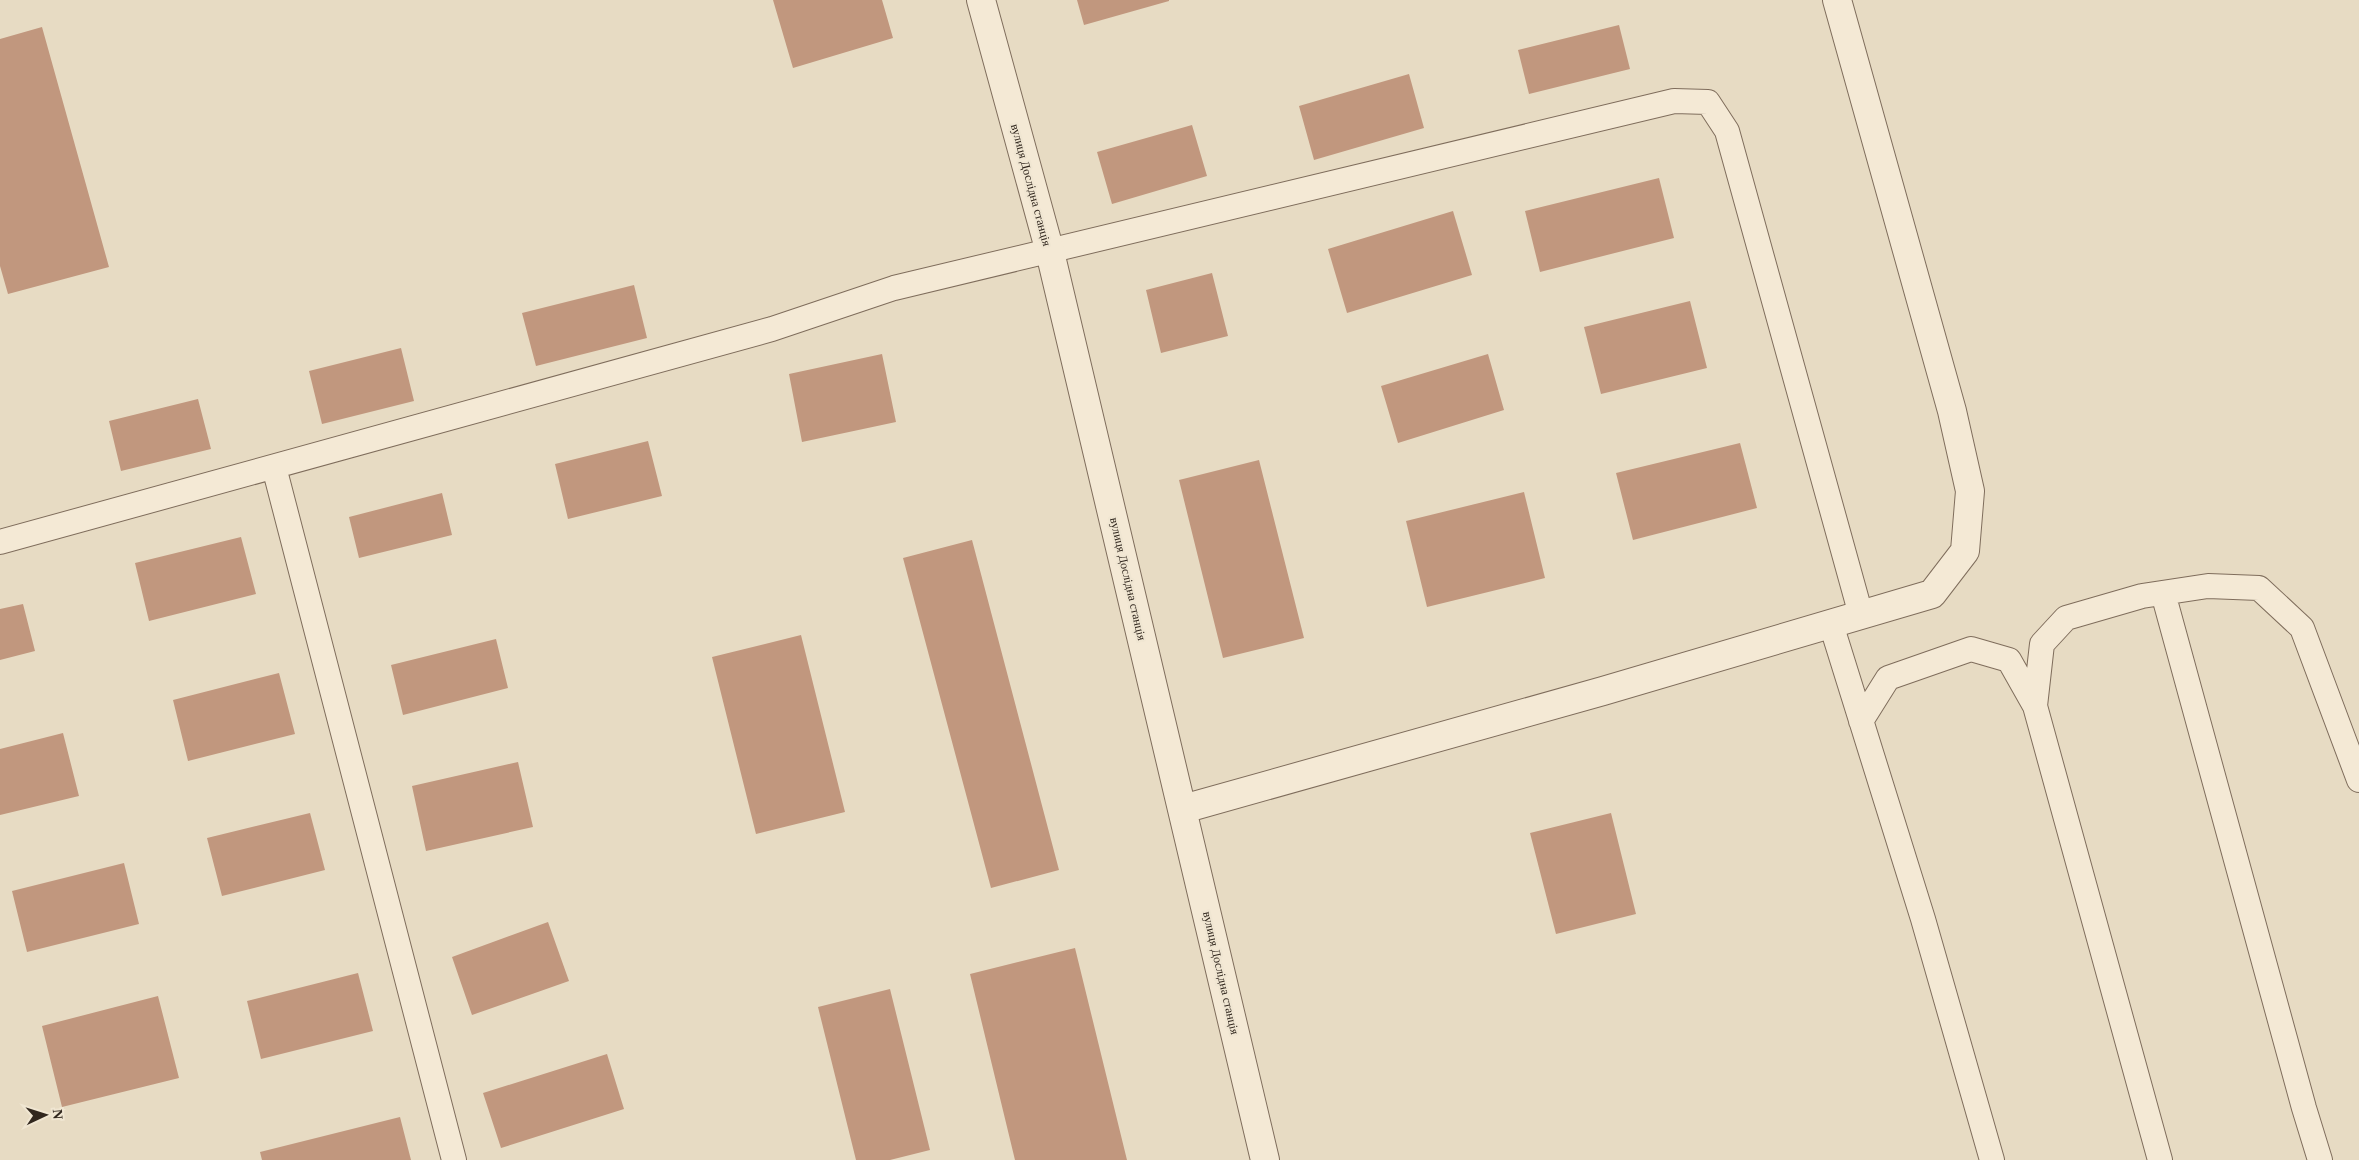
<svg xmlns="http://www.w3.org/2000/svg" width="2359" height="1160" viewBox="0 0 2359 1160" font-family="Georgia,serif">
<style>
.building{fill:#c1977e}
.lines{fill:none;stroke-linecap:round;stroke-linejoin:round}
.lane-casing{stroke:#7f6d5c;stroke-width:26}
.street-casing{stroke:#7f6d5c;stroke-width:30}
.lane{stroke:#f4e9d5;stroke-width:24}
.street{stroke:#f4e9d5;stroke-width:28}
.labels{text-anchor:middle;stroke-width:4.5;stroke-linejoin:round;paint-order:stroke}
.street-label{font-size:12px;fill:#31271e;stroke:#f0e6d2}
</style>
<rect width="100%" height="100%" fill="#e7dbc3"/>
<!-- building -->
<path class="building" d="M773 0H882L893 38 793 68Z
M1077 0H1169V1L1084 25Z
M1619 25 1630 69 1529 94 1518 50Z
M42 27 109 267 8 294 0 266V39Z
M1409 74 1424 128 1314 160 1299 106Z
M1192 125 1207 176 1112 204 1097 152Z
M1659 178 1674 238 1540 272 1525 211Z
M1453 211 1472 275 1347 313 1328 249Z
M1212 273 1228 336 1161 353 1146 290Z
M634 285 647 338 536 366 522 313Z
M1690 301 1707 368 1601 394 1584 327Z
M401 348 414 401 322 424 309 371Z
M882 354 896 422 802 442 789 374Z
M1488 354 1504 410 1398 443 1381 386Z
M198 399 211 449 121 471 109 421Z
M648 441 662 496 568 519 555 464Z
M1740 443 1757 508 1633 540 1616 473Z
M1259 460 1304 638 1223 658 1179 480Z
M1524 492 1545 578 1427 607 1406 521Z
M442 493 452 535 359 558 349 517Z
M241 537 256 594 149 621 135 563Z
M972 540 1059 870 991 888 903 558Z
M23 604 35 651 0 660V609Z
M801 635 845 812 756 834 712 657Z
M496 639 508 688 403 715 391 665Z
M279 673 295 734 188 761 173 700Z
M63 733 79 796 0 815V749Z
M518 762 533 827 426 851 412 786Z
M310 813 325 870 222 896 207 838Z
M1611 813 1636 914 1556 934 1530 833Z
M124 863 139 924 27 952 12 891Z
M548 922 569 981 472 1015 452 957Z
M1075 948 1127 1160H1015L970 974Z
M358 973 373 1031 261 1059 247 1001Z
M890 989 930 1150 890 1160H856L818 1007Z
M158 996 179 1078 62 1107 42 1026Z
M607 1054 624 1109 501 1148 483 1093Z
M400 1117 411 1160H262L260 1152Z"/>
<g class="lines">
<defs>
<path id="lane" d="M274 467 454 1160
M0 542 772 329 894 288 1674 101 1708 102 1727 131 1861 615
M2163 593 2304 1108 2320 1160
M1831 624 1923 919 1992 1160
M2035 706 2042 644 2066 618 2142 596 2208 586 2259 588 2302 628 2359 780
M1861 721 1888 678 1971 649 2009 660 2035 706 2160 1160"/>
<path id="street" d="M981 0 1050 252 1265 1160
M1183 809 1603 691 1932 594 1965 551 1970 491 1952 411 1837 0"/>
</defs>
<!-- lane casing -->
<use href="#lane" class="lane-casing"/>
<!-- street casing -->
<use href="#street" class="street-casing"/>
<!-- lane -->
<use href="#lane" class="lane"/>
<!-- street -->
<use href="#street" class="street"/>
</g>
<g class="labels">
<!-- street labels -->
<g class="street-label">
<text transform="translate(1031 185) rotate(75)" y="4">вулиця Дослідна станція</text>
<text transform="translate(1128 579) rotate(77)" y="4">вулиця Дослідна станція</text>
<text transform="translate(1221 973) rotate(77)" y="4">вулиця Дослідна станція</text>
</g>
</g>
<!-- north arrow -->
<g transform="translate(45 1115) rotate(86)" stroke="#f0e6d2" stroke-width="4" paint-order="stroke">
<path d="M0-4L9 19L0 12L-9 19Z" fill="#31271e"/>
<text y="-8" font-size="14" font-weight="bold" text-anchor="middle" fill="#31271e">N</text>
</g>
</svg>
